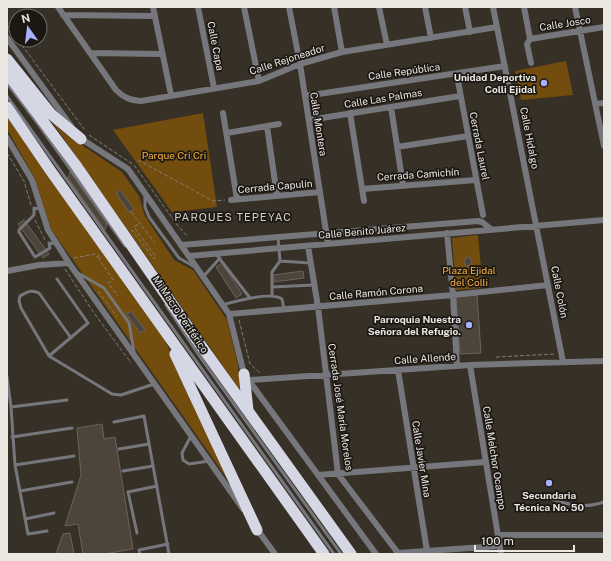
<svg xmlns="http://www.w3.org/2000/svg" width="611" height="561" viewBox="0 0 611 561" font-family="'Public Sans',sans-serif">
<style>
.green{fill:#724d0e}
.building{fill:#4d453c;stroke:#6c645a}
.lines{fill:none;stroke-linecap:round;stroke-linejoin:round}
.path{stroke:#837e75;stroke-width:1;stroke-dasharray:4 2;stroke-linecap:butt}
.lane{stroke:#76777c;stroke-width:3}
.street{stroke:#76777c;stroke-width:6}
.highway{stroke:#d5d7e5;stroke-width:11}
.poi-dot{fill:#a7b1fc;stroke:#1b1814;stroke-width:1.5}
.labels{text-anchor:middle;stroke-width:3.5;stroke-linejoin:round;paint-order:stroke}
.street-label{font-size:10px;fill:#ebe7e1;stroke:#1b1814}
.poi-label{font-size:10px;font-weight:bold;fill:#ebe7e1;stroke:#1b1814;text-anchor:end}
.park-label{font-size:10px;fill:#fbb23d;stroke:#1b1814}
.neighbourhood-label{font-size:11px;letter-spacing:1px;fill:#d6cdc1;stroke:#1b1814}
</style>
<rect width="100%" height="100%" fill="#373026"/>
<!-- green -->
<path class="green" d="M566 61 573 95 521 100 515 71Z
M203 113 217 207 172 212 113 130Z
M7 114 164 338 238 494 51 229 35 179 7 129Z
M50 119 64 133 122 172 139 196 145 216 174 260 193 270 227 320 238 365 240 390Z
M478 235 483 288 456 290 452 238Z"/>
<!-- building -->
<path class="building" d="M70 172 107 224 105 230 68 178Z
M120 190 134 209 129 212 116 193Z
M24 220 49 254 43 258 18 224Z
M469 257 472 261 470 265 466 266 464 262 466 258Z
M222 263 242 294 236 298 216 267Z
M303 271 304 278 274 282V275Z
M477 295 481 353 460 354 456 297Z
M131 311 145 330 140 333 126 314Z
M102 424 104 439 115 437 133 549 104 554H83L78 524 65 526 81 475 77 428Z
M70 533 74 554H56L63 534Z"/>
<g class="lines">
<!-- path -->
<path class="path" d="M7 25 16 37
M18 40 84 129
M89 135 134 165 178 226 188 237
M7 153 24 181 31 205
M138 160 213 201 225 200
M131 212 155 243
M35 220 45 240
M131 230H132L154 259 156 257 134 227 140 223
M98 257 113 280 108 283 118 296
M74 258 95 254 97 257 99 255 101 258
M65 269 94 313 131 363
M98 291 117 317
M239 320 250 364 260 373
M496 357 555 354"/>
<!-- lane -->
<path class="lane" d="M7 83 35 120 125 246
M7 96 334 554
M145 195V207L149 217 179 258 193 266
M40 209 34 208V215L19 230V232L35 257 50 248 49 243 56 244
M278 237 280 261
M216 254 250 298
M78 273 104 288 129 323 134 352
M203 277 220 258
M272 287 314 285
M272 295V272L280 261 310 263
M166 305 198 354 341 554
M222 305C236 301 271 291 282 299L284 309
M71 338 39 293C31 289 27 292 20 296L19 301 21 308 49 356 112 394 121 395 154 384
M49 356 88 323 57 279
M7 377 11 407 15 465 28 534 47 531
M11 407 67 400
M114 422 144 416 169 554
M191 436 182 453 183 460 189 464 209 461
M12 437 72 428
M119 449 149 444
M15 465 74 456
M123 471 153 466
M20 491 72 482
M540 495C561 503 582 510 604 502
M25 519 54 513
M137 533 128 492 157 486
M140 554 139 550 168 544"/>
<!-- street -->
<path class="street" d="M58 7 116 90C124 98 130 100 141 101L259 81 300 64 342 52 497 27
M153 7 171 95
M198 7 214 88
M244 7 259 81
M289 7 300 64 328 244
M334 7 342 52
M379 7 387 45
M425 7 431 38
M465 7 470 32
M493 7 563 362
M524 7 530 39 527 44 531 63
M575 7 604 146
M63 15 154 16
M7 38 71 126
M530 39 604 27
M90 53 162 54
M458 81 483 215
M305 96 505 66
M595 104 604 103
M391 107 403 185
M223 113 237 199
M350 113 364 201
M309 120 460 96
M267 126 277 196
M227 133 279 124
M7 138 32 180 48 230 69 263 243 509
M80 138 128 169 229 314 244 374 376 554
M397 147 468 136
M362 189 476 180
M231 200 320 192
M447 233 453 295 457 366
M181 245 478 221 482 222 491 229
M308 246 318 307 338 474 398 553
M189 256 604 220
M7 271 39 265 69 263
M229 314 453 295 548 285
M470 365 501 554
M398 370 427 551
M249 380 470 365 604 361
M318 475 485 462
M256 528 275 554
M498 535H604
M398 553 499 546"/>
<!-- highway -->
<path class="highway" d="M7 59 51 114 81 139
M7 73 75 164 197 340 351 554
M7 107 50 170 324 554
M175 354 257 530
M244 374 248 410"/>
</g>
<!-- markers -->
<g class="poi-dot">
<circle cx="544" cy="83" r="4"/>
<circle cx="469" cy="325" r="4"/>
<circle cx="549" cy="483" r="4"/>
</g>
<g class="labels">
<!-- street labels -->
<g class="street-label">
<text transform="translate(565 23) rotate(-9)" y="4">Calle Josco</text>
<text transform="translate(216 46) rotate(79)" y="4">Calle Capa</text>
<text transform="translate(287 59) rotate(-18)" y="4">Calle Rejoneador</text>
<text transform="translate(404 71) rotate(-8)" y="4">Calle República</text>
<text transform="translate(383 98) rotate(-9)" y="4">Calle Las Palmas</text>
<text transform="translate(319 124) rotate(81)" y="4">Calle Montera</text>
<text transform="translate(530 138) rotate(79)" y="4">Calle Hidalgo</text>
<text transform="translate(480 146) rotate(79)" y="4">Cerrada Laurel</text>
<text transform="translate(418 174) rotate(-4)" y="4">Cerrada Camichín</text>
<text transform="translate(275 186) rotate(-5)" y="4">Cerrada Capulín</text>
<text transform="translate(362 231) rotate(-5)" y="4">Calle Benito Juárez</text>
<text transform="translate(376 292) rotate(-5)" y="4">Calle Ramón Corona</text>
<text transform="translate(560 292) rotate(79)" y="4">Calle Colón</text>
<text transform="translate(181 314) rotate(56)" y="4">Mi Macro Periférico</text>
<text transform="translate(425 358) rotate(-4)" y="4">Calle Allende</text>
<text transform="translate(341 407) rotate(82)" y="4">Cerrada José María Morelos</text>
<text transform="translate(495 458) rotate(81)" y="4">Calle Melchor Ocampo</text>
<text transform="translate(422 459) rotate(81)" y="4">Calle Javier Mina</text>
</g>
<!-- poi labels -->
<g class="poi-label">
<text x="536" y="81">Unidad Deportiva<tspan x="536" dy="12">Colli Ejidal</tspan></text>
<text x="461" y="323">Parroquia Nuestra<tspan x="461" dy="12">Señora del Refugio.</tspan></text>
<text x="549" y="499" text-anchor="middle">Secundaria<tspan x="549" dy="12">Técnica No. 50</tspan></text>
</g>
<!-- park labels -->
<g class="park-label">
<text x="174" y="159">Parque Cri Cri</text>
<text x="469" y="274">Plaza Ejidal<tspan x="469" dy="12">del Colli</tspan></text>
</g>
<!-- neighbourhood labels -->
<g class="neighbourhood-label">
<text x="233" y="221">PARQUES TEPEYAC</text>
</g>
</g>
<!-- border -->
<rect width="611" height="561" fill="none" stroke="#ebe7e1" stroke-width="16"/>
<!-- north arrow -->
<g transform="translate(28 28) rotate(346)"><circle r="19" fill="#1b1814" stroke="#6e6b66"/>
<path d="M0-3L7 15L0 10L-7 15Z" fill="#a7b1fc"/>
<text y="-6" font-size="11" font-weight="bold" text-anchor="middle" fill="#ebe7e1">N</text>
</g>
<!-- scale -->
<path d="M475 545v6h99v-6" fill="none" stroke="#ebe7e1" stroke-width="2"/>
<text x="481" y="545" font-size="12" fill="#ebe7e1" stroke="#1b1814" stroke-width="3" paint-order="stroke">100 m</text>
</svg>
